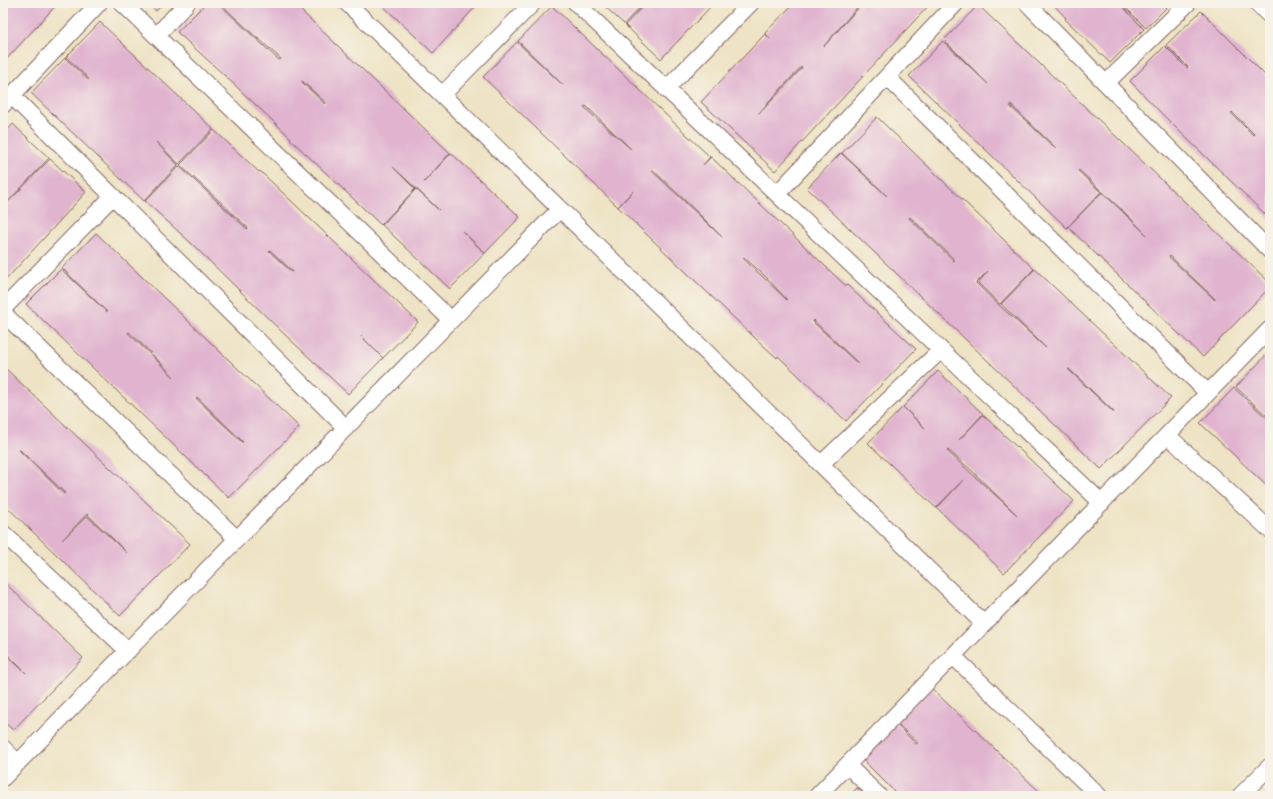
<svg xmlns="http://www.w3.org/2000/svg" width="1273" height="799" viewBox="0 0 1273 799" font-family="'Balsamiq Sans',sans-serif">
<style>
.building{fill:#e0b3cf;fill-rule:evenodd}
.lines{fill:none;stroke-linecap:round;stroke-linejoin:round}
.minor-casing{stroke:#836461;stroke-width:18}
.minor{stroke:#fff;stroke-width:16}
</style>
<rect width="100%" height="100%" fill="#f7f3e8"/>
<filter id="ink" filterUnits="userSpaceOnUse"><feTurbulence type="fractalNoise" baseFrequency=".025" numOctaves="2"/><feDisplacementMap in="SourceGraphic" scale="8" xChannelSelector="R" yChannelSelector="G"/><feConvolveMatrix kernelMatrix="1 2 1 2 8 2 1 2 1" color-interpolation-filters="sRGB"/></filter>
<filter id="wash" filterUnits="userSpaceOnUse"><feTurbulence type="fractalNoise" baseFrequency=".012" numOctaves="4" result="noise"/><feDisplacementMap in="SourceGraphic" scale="16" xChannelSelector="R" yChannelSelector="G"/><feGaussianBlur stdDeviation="0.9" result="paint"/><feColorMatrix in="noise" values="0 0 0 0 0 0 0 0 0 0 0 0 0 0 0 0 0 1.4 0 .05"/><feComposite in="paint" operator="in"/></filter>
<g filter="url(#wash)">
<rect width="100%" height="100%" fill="#eee3c5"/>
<g id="blocks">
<!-- building -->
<path class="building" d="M3 3H58L3 63Z
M147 3H164L156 11Z
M206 3H218L279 60 281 59 258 38V39L220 3H293L450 153 424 182 451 153 520 217 485 253 462 231 485 253 450 289 382 225 416 189 439 210 393 167 415 189 381 225 290 139 291 138 223 74 177 32ZM302 81 326 103 325 104 302 82Z
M380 3H479L433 53Z
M601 3H644L624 24Z
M646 3H714L661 59 625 25Z
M794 3H861L824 46 863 3H931L775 171 701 102 765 34 770 39 765 33ZM801 67 802 68 759 114V113Z
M1052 3H1119L1144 29 1110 63 1065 19 1066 18Z
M1121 3H1171L1146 28Z
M978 5 1270 283V287L1203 357 1068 227 1102 192 1147 235 1125 213 1079 170 1078 171 1101 192 1067 228 909 76 943 41 988 84 944 40ZM1011 105 1056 148V149L1010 106ZM1170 256 1215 299V300L1169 257Z
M552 6 710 157 703 165 711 157 824 265 846 286 847 285 916 349 846 421 778 356 777 358 754 337 618 207 633 191 618 207 483 77 517 42 563 85 518 41ZM585 106H586L631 149 607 128 584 107ZM653 170 699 214 722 237 652 171ZM744 257 767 278 787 300 743 258ZM813 320 859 364H858L812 321Z
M1201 11 1270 80V219L1173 125 1130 81 1165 46 1187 68 1188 67 1166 45ZM1232 112 1254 134 1253 135 1231 113Z
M100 22 213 129 179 164 156 142 178 165 144 201 31 93 65 58 87 79H89L66 57Z
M877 117 1034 269 1000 304 978 283 988 271 976 283 999 305 1046 348 1001 304 1035 269 1171 398 1101 469 807 188 841 153 887 196 842 153ZM910 217 955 260 954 261 909 218ZM1068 369H1069L1114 412H1113Z
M13 124 49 158 6 204 50 159 86 192 3 283V135Z
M214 130 259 172 260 171 418 322 383 358 361 336 383 358 348 394 280 330 191 243 145 201 179 166 247 229 248 228 180 165ZM270 250 293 272H292L269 251Z
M96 233 299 427 229 498 26 304 61 269 107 312 62 268ZM129 332 152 354 174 377 128 333ZM197 397 243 442H242L196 398Z
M1270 351V419L1236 387Z
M3 366 190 544 120 616 3 503ZM19 450H20L65 493 64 494ZM87 514 110 536 127 553 87 516 62 540Z
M938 371 983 414 959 440 983 415 1074 501 1004 573 937 508 964 479 936 508 868 443 903 407 926 429 903 407ZM948 450 972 471 1017 515 971 473 947 451Z
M1234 388 1270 421V489L1200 423Z
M3 581 83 658 13 730 3 721V652L26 673 3 650Z
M929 686 997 751 1042 794 1040 796H899L860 757 894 722 916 744 918 743 895 722Z
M857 788 866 796H849Z"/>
</g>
</g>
<g filter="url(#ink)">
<use href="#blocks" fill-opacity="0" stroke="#836461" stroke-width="1"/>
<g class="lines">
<defs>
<path id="minor" d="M122 3 451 320
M347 3 560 209 984 624
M576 3 1102 503
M1027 3 1270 251
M1257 3 1270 16
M156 36 187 3
M887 77 1208 393
M1106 83 1188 3
M666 89 751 3
M442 95 533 3
M12 96 346 428
M3 105 99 3
M777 194 956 3
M3 309 113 196
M3 313 237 539
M1167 435 1270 530
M821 464 941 350
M3 533 128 651
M953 656 1099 796
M3 748 18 763
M847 765 879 796
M3 778 560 209
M817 796 1270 329
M1240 796 1270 766"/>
</defs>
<!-- minor casing -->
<use href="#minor" class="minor-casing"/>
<!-- minor -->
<use href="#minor" class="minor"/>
</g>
</g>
<!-- margin -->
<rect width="1273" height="799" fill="none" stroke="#f7f3e8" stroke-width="16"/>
</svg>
